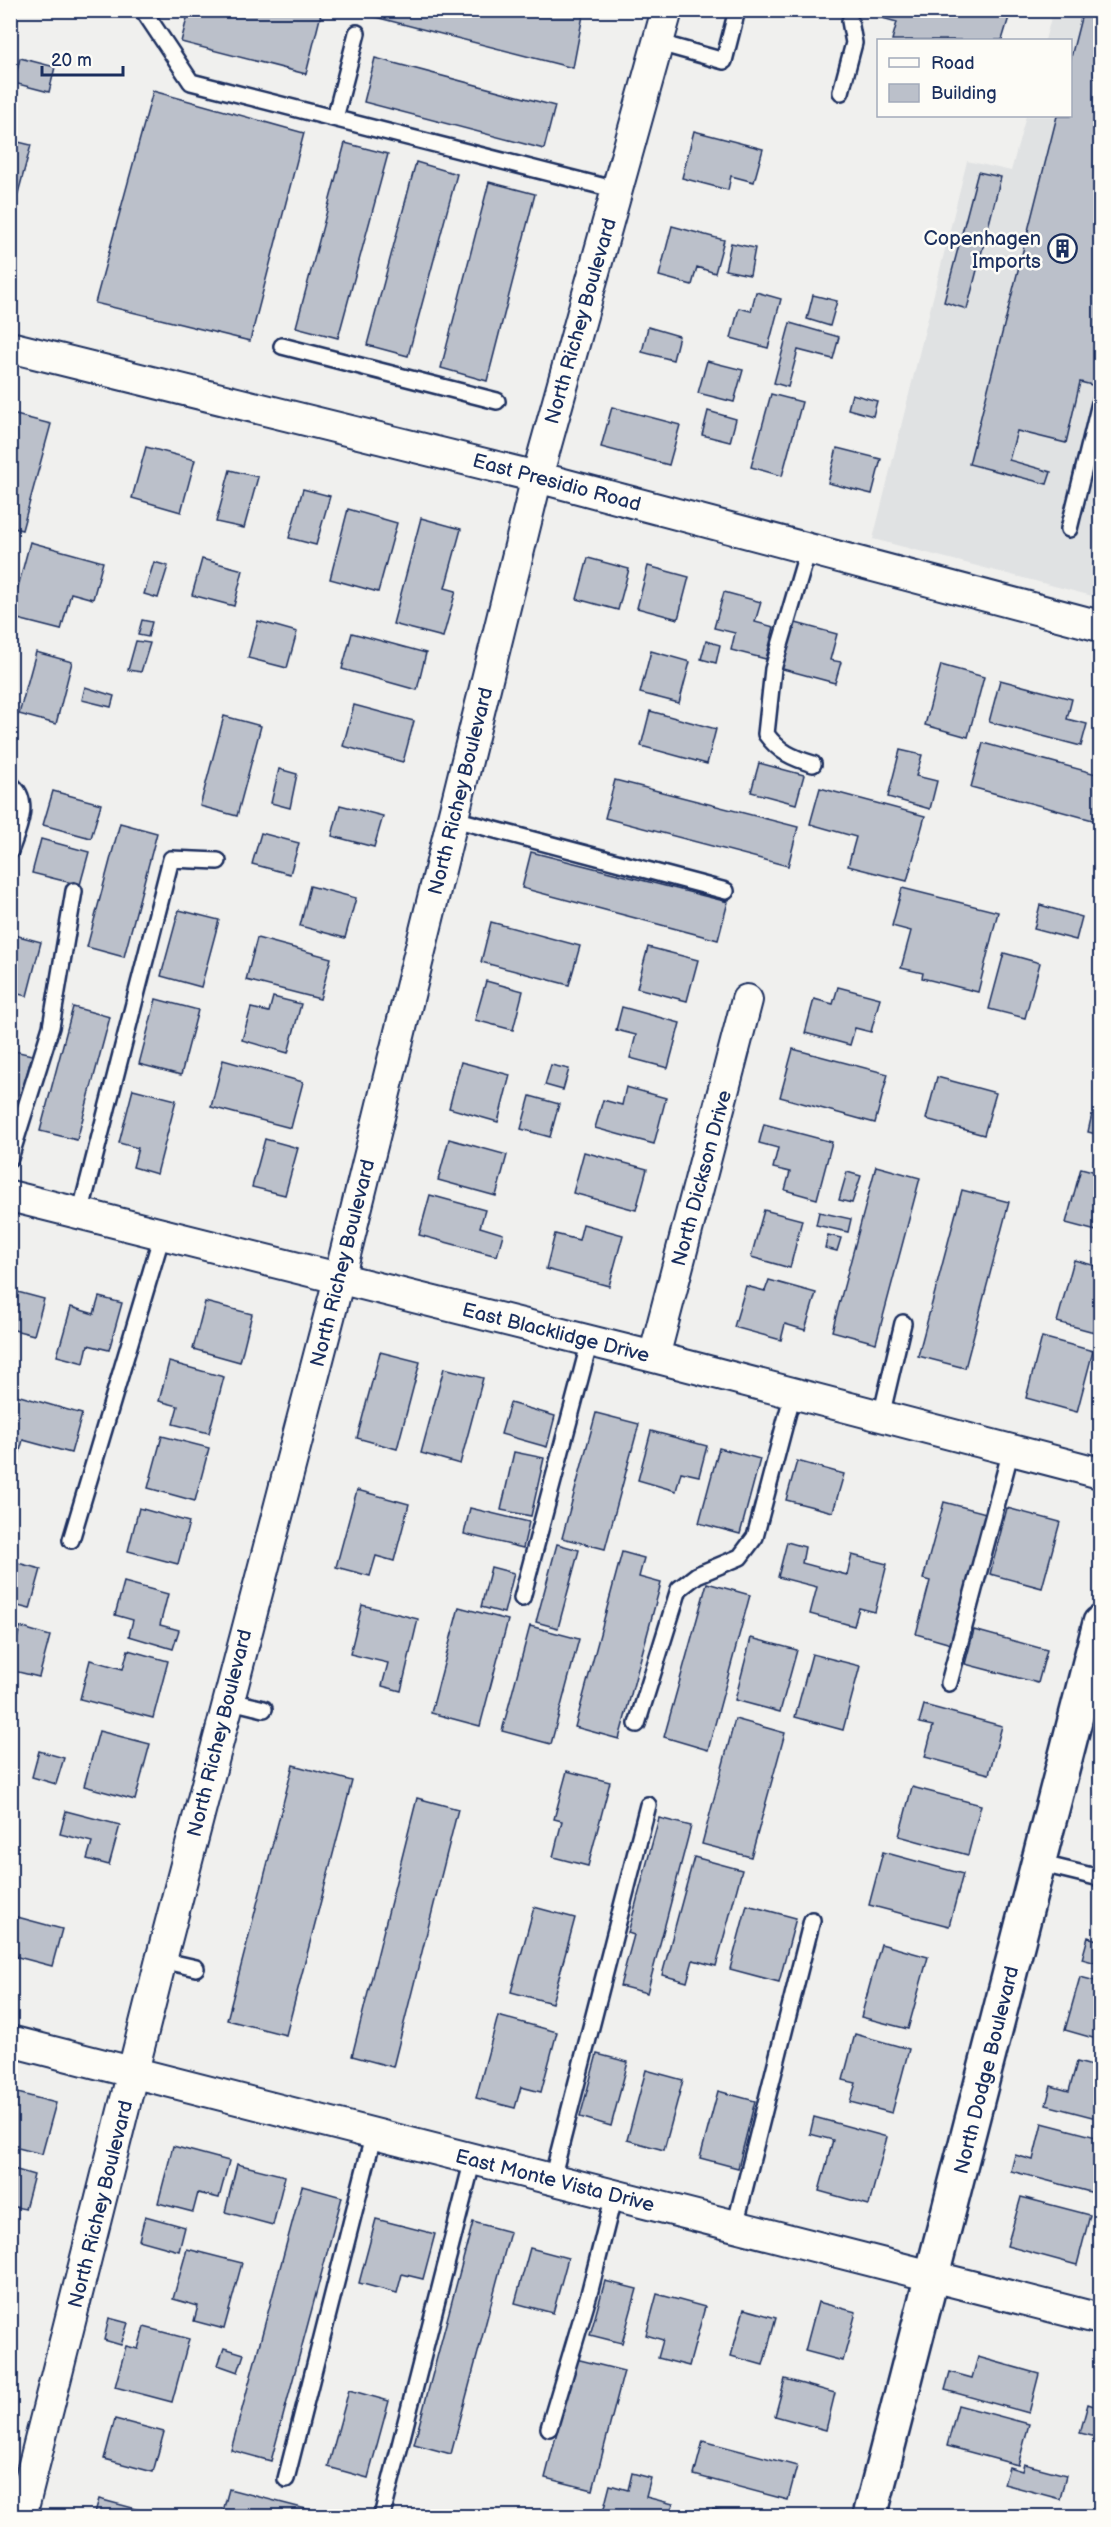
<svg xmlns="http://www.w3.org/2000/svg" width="1111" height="2527" viewBox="0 0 1111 2527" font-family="'Balsamiq Sans',sans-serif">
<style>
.built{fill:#e0e2e3}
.building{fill:#bbc0ca;stroke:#1b2f5e;stroke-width:1.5}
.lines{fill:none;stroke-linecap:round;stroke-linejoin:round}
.lane-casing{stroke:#1b2f5e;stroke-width:20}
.street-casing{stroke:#1b2f5e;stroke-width:34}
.secondary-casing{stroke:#1b2f5e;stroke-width:38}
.lane{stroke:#fdfcf7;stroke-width:15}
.street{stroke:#fdfcf7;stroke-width:30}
.secondary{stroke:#fdfcf7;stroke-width:33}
.labels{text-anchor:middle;stroke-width:5;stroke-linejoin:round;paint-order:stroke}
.poi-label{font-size:20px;fill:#1b2f5e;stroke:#fdfcf7;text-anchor:end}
.street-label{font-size:20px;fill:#1b2f5e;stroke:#fdfcf7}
</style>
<rect width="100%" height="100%" fill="#f0f0ee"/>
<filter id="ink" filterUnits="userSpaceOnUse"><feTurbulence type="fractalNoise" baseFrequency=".0167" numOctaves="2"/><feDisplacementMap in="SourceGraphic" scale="12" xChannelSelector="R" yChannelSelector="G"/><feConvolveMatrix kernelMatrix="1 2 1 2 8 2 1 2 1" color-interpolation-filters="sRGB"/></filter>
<g filter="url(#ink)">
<!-- built -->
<path class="built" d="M1053 11H1100V598L873 539 967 161 1011 171 1026 116H1070V40H1045Z"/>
<!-- building -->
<path class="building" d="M189 10H322L306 74 181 42Z
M348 10H584L573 68Z
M865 10H1005L1009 17 1002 40H892L897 22 864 13Z
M1083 10H1100V387L1080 382 1066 443 1017 431 1009 460 1051 472 1047 484 969 464 1057 116H1070V61Z
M20 58 55 67 49 92 14 83Z
M375 58 555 106 544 149 364 102Z
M153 91 304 133 250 341 95 303Z
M694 131 763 149 754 182 731 176 728 190 682 178Z
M10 140 31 145 13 212 10 211Z
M345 143 388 154 338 338 296 327Z
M416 162 457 174 408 356 367 345Z
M978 172 1001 177 967 309 944 302Z
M489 182 535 194 487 381 441 368Z
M672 226 724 240 715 273 697 267 692 285 659 276Z
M731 243 755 248 750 275 725 270Z
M756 292 781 299 768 348 731 338 739 308 751 311Z
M813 295 837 301 830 326 807 319Z
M790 323 839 337 833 359 798 350 788 387 774 383Z
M648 327 679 336 673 360 642 352Z
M707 361 743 370 734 402 698 393Z
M771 394 802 402 782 476 751 467Z
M852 394 877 401 873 416 848 409Z
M612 407 680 425 669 465 601 447Z
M708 411 736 419 730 442 702 435Z
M12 414 51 424 22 530 10 527Z
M146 447 195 460 181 512 132 498Z
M837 448 881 459 872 494 828 483Z
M230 470 258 477 244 528 216 522Z
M303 489 330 496 316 545 289 538Z
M348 509 397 523 378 592 330 579Z
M421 518 461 529 445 588 456 591 443 637 393 624Z
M30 542 103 562 93 599 71 593 61 630 10 617Z
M588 558 629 569 618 610 577 599Z
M202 559 243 570 234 606 192 595Z
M154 562 168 566 158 598 144 594Z
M648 566 689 577 678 619 637 608Z
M724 592 761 602 755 622 774 627 766 659 731 650 735 633 714 628Z
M142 620 152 622 148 637 138 635Z
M258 621 297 632 287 668 248 658Z
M792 622 837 634 830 660 841 662 835 683 779 668Z
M352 633 426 653 417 690 342 669Z
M136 641 150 643 141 672 128 670Z
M706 641 720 645 716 663 701 659Z
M651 651 690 662 679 703 640 693Z
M36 652 72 662 56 724 19 714Z
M941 665 984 677 968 737 925 725Z
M1000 680 1072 699 1067 719 1087 724 1081 746 989 722Z
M85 687 114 696 111 707 82 700Z
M354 705 414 721 403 762 343 746Z
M650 711 716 729 707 764 641 746Z
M224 716 261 726 237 816 200 806Z
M983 743 1100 775V822L971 787Z
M900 750 922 755 916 776 937 781 930 809 888 797Z
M759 763 804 775 796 804 751 792Z
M279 769 297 774 290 808 271 803Z
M615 780 798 827 788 866 605 818Z
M820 788 925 816 907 881 848 866 856 837 810 824Z
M53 791 101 804 91 838 43 825Z
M340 805 383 816 374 847 332 836Z
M120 823 157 833 124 957 87 947Z
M261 833 299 843 290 874 252 864Z
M41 839 89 852 80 885 32 873Z
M531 852 728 902 718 940 522 888Z
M310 886 356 898 345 938 300 926Z
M902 888 998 912 978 992 922 978 923 973 901 968 911 931 892 926Z
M1040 905 1082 917 1076 940 1034 929Z
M179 910 219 920 201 987 161 976Z
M491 922 580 946 569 985 481 962Z
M11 934 41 942 27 996 10 992Z
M257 938 331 958 320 999 246 980Z
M648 947 698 960 687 1001 637 988Z
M1004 953 1040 963 1025 1018 989 1009Z
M486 981 523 991 513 1030 475 1020Z
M838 987 880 998 871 1032 855 1028 850 1045 805 1033 814 999 833 1004Z
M273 997 301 1004 288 1053 242 1040 251 1008 269 1012Z
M156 999 198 1010 181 1075 139 1064Z
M73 1007 110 1017 77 1140 40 1131Z
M622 1007 680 1023 668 1068 630 1058 636 1035 616 1030Z
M793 1049 888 1074 875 1123 780 1097Z
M10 1050 32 1055 18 1108 10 1106Z
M223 1060 303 1082 291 1128 211 1107Z
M461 1062 510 1075 498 1122 449 1108Z
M551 1065 569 1069 563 1090 545 1085Z
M937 1077 996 1093 984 1135 926 1119Z
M626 1087 666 1098 654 1144 595 1128 603 1100 622 1105Z
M133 1089 176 1100 157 1174 133 1167 138 1148 119 1143Z
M530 1096 559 1104 550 1137 521 1129Z
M1092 1114 1100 1116V1135L1088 1132Z
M764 1124 832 1142 817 1199 785 1190 790 1172 773 1168 778 1148 759 1143Z
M265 1139 298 1148 285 1195 252 1187Z
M449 1139 507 1155 496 1196 438 1180Z
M584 1152 647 1169 636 1210 573 1193Z
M876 1166 920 1178 876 1343 832 1331Z
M1081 1168 1100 1173V1232L1066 1223Z
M847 1172 861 1176 852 1203 839 1200Z
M962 1190 1009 1202 965 1368 918 1356Z
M430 1195 485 1210 480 1227 503 1234 497 1256 419 1235Z
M764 1210 802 1220 790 1268 751 1257Z
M819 1212 851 1219 848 1232 816 1225Z
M583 1224 623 1235 609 1286 546 1269 555 1234 579 1240Z
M828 1235 841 1238 837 1251 825 1248Z
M1074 1260 1100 1267V1323L1098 1333 1057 1322Z
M769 1280 816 1293 805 1330 785 1324 781 1340 734 1327 746 1286 765 1291Z
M10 1290 44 1299 34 1335 10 1329Z
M99 1297 122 1303 109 1350 88 1345 84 1363 57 1356 71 1307 94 1314Z
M205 1302 252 1314 240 1362 193 1349Z
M1042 1337 1093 1351 1077 1412 1026 1398Z
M380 1352 420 1362 397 1449 357 1438Z
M169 1362 224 1377 209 1433 173 1424 178 1406 159 1401Z
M444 1368 483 1378 460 1464 421 1453Z
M13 1394 82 1414 71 1453 23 1440 14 1473 10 1472V1401Z
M510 1403 555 1416 547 1447 501 1434Z
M596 1413 639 1424 605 1549 562 1538Z
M651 1431 707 1446 699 1476 681 1472 676 1491 638 1480Z
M162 1436 209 1448 195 1501 148 1488Z
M719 1448 760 1459 740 1534 699 1523Z
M514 1452 544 1458 531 1516 501 1510Z
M797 1461 844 1474 833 1512 786 1500Z
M357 1490 409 1504 394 1561 376 1556 370 1576 336 1567Z
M944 1502 986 1513 951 1644 916 1634 930 1581 923 1579Z
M139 1508 189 1522 178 1564 128 1551Z
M470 1508 529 1522 523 1548 464 1534Z
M1007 1508 1060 1522 1042 1588 990 1574Z
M787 1542 805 1547 802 1563 847 1575 852 1555 887 1564 875 1612 859 1608 854 1626 810 1614 817 1587 778 1577Z
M557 1544 579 1550 558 1628 536 1622Z
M622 1552 644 1558 639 1577 661 1583 619 1739 575 1727Z
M10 1561 41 1569 30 1609 10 1604Z
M491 1567 514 1573 504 1613 481 1607Z
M124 1582 168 1594 160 1625 179 1630 173 1649 129 1636 133 1620 115 1615Z
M707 1583 750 1595 708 1750 664 1737Z
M362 1605 418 1619 401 1691 382 1686 388 1663 350 1654Z
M459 1607 508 1620 480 1726 431 1713Z
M530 1626 579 1639 551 1744 502 1731Z
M20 1627 50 1636 39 1677 10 1670Z
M974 1630 1047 1650 1038 1683 965 1664Z
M751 1638 797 1650 780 1712 735 1700Z
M128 1650 168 1661 153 1718 80 1699 90 1660 123 1669Z
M812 1654 860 1666 843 1730 795 1717Z
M924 1705 1002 1726 989 1774 925 1757 933 1726 919 1723Z
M735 1719 785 1733 751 1857 702 1844Z
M99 1731 150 1744 135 1800 84 1786Z
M39 1751 64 1758 56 1784 32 1777Z
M293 1765 352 1781 286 2035 227 2020Z
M567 1771 610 1782 588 1866 553 1857 562 1821 554 1819Z
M912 1787 981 1805 968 1855 899 1836Z
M417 1798 458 1809 393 2067 352 2056Z
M66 1811 120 1825 109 1865 87 1859 92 1842 60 1834Z
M659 1818 691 1826 647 1993 620 1986 634 1935 628 1933Z
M883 1852 963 1874 949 1926 869 1905Z
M694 1857 742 1870 716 1966 693 1960 687 1982 662 1975Z
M747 1905 796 1918 779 1982 730 1969Z
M534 1907 575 1918 552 2003 511 1992Z
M10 1915 62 1929 52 1966 10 1955Z
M1088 1937 1100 1941V1964L1082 1959Z
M881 1944 928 1957 908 2029 861 2017Z
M1080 1977 1100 1982V2040L1065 2030Z
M498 2016 557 2032 541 2092 521 2087 515 2108 476 2098Z
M855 2034 909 2049 892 2113 850 2102 856 2083 843 2080Z
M597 2054 628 2062 611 2126 580 2117Z
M1077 2062 1100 2068V2119L1046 2105 1051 2086 1069 2091Z
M646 2070 683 2080 664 2150 627 2140Z
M10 2091 56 2103 42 2154 10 2146Z
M718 2091 755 2101 738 2168 700 2158Z
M814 2117 887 2137 869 2205 819 2191 833 2140 810 2134Z
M1042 2123 1100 2138V2170L1094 2193 1011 2171 1015 2155 1033 2160Z
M173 2146 229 2161 219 2198 198 2193 193 2212 158 2203Z
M237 2164 285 2176 273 2225 225 2212Z
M10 2168 34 2175 25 2209 10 2206Z
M302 2186 342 2197 271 2461 231 2450Z
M1021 2197 1090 2215 1077 2265 1007 2246Z
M145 2216 185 2227 179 2251 139 2240Z
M376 2219 435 2234 423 2279 402 2274 397 2293 359 2283Z
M473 2222 510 2232 451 2454 414 2444Z
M530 2248 568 2258 553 2313 515 2303Z
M187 2249 242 2263 224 2329 194 2321 198 2306 173 2299Z
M605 2281 637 2289 622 2343 590 2335Z
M657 2294 705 2307 689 2366 658 2358 663 2340 646 2335Z
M818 2302 856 2312 843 2361 805 2351Z
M744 2309 776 2318 763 2365 731 2356Z
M109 2318 128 2323 121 2345 104 2340Z
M144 2327 189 2339 172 2402 115 2387 126 2346 138 2349Z
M224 2348 244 2354 238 2372 218 2365Z
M978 2357 1039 2374 1029 2413 945 2390 950 2372 972 2378Z
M576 2359 624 2371 593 2490 545 2478Z
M785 2379 835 2393 826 2430 775 2416Z
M349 2390 389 2401 368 2478 328 2467Z
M1088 2404 1100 2408V2438L1080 2433Z
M958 2405 1029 2424 1018 2465 947 2446Z
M115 2419 164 2432 153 2472 104 2459Z
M703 2441 797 2466 788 2500 694 2475Z
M1024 2464 1066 2475 1060 2499 1004 2484 1009 2467 1022 2471Z
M632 2473 651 2478 646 2497 673 2504 670 2516H602L610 2485 628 2490Z
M229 2489 333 2516H226L222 2515Z
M99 2499 144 2511 143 2516H94Z
M713 2509 739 2516H711Z"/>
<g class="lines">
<defs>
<path id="lane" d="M143 10 191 82 617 190
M659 43 724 61 737 10
M841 92 854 43 850 21
M335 118 357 33
M282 346 497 401
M1069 529 1100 403
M808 550 773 669 766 734C779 752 793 758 813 764
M10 784C32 799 18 830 10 851
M454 819 726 891
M10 1158 51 1027 74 891
M80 1214 171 859 218 861
M881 1416 903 1323
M71 1540 162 1235
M522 1598 590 1341
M949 1683 1011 1450
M227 1700 264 1709
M637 1724 679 1589 697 1575 740 1557 755 1537 793 1393
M1038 1863 1100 1878
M161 1960 196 1968
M552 2179 648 1805
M735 2226 812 1920
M549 2428 589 2294 614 2195
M286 2479 374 2133
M382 2516 473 2159"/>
<path id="street" d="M10 347 537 477 1100 626
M10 1196 654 1357 1100 1473
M654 1357 747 1000
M10 2041 1100 2319
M21 2516 161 1960 339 1279 537 477 667 10"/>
<path id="secondary" d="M870 2516 1100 1623"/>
</defs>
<!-- lane casing -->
<use href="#lane" class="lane-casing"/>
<!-- street casing -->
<use href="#street" class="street-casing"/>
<!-- secondary casing -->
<use href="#secondary" class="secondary-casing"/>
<!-- lane -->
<use href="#lane" class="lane"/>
<!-- street -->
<use href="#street" class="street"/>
<!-- secondary -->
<use href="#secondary" class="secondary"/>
</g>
</g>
<!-- icons -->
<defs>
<symbol id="building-ring" viewBox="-11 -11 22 22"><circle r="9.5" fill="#fdfcf7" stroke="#1b2f5e" stroke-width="1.5"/><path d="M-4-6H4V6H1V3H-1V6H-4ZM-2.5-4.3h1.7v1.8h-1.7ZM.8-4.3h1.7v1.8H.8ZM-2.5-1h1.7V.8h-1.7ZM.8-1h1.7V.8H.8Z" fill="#1b2f5e"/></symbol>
</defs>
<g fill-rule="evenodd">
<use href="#building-ring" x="1046" y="232" width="33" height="33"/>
</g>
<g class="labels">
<!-- poi labels -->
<g class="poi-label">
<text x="1041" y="245">Copenhagen<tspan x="1041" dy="23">Imports</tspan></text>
</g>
<!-- street labels -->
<g class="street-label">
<text transform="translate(580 321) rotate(-74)" y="7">North Richey Boulevard</text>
<text transform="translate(557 482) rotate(15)" y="7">East Presidio Road</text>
<text transform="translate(460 791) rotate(-76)" y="7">North Richey Boulevard</text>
<text transform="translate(701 1178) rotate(-75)" y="7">North Dickson Drive</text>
<text transform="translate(342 1263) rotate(-76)" y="7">North Richey Boulevard</text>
<text transform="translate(556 1332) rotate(14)" y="7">East Blacklidge Drive</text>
<text transform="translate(219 1733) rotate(-76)" y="7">North Richey Boulevard</text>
<text transform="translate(986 2070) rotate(-76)" y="7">North Dodge Boulevard</text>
<text transform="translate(555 2180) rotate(14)" y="7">East Monte Vista Drive</text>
<text transform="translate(100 2204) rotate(-76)" y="7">North Richey Boulevard</text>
</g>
</g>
<!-- margin -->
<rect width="1111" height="2527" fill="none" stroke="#fdfcf7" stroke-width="36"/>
<rect x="18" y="18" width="1075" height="2491" fill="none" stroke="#1b2f5e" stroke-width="2" filter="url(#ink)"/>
<!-- legend -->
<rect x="877" y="39" width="195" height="78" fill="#fdfcf7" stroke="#a3aaba" stroke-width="1.5"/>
<rect x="889" y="58" width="30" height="9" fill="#fdfcf7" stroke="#a3aaba" stroke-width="1.5"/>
<text x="931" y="69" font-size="18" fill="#1b2f5e">Road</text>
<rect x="889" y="84" width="30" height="18" fill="#bbc0ca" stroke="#a3aaba" stroke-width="1.5"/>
<text x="931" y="99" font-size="18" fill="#1b2f5e">Building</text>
<!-- scale -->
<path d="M42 66v9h81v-9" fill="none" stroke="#1b2f5e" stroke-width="3"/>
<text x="51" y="66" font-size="18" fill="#1b2f5e" stroke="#fdfcf7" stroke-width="4.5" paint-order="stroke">20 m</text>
</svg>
